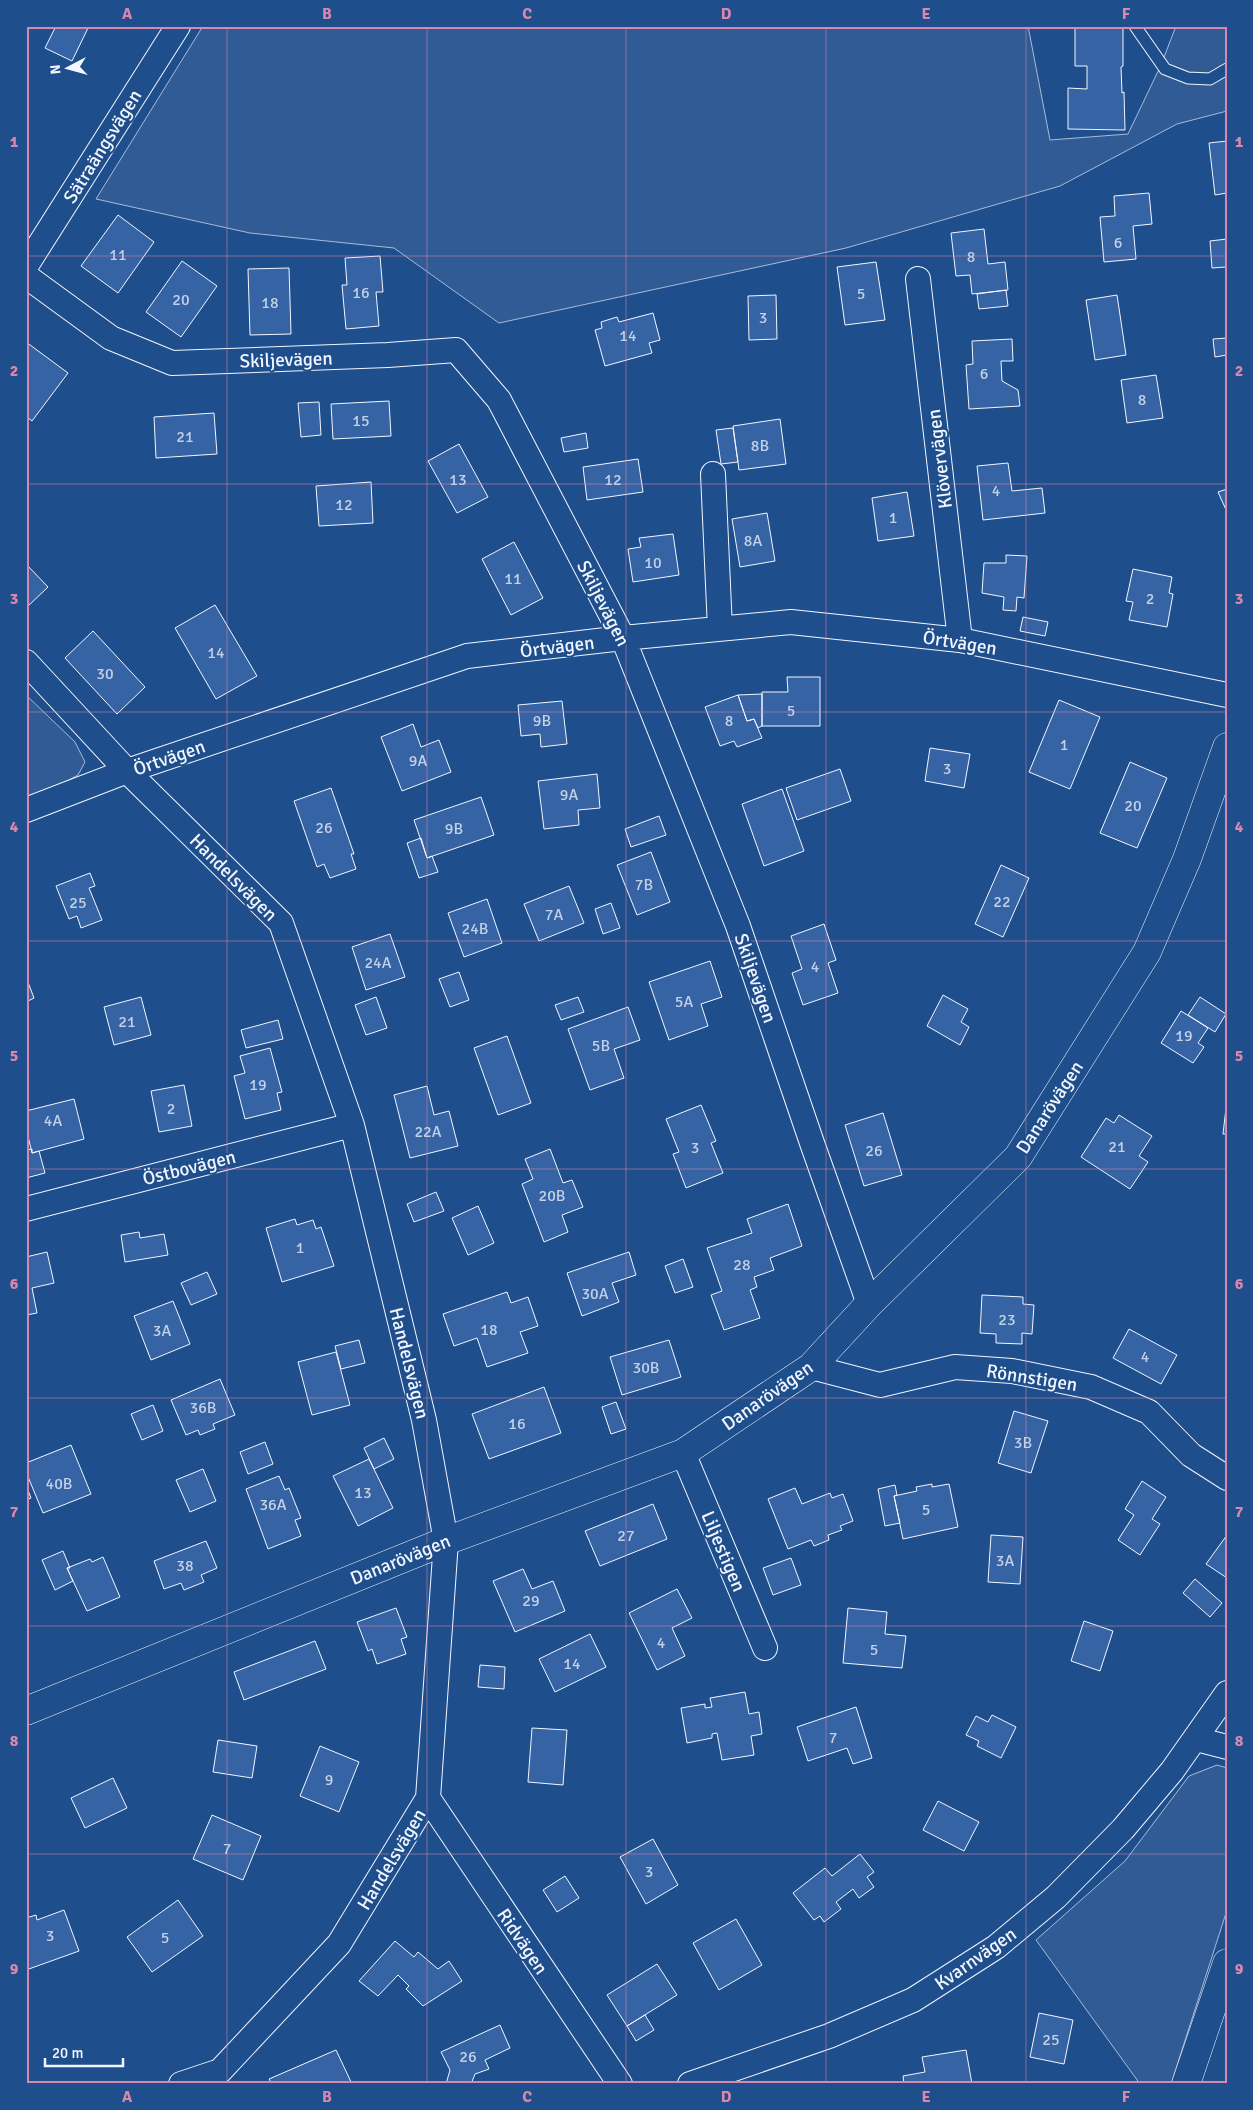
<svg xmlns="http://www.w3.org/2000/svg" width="1253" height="2110" viewBox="0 0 1253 2110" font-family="Signika,sans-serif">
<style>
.built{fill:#305b95;stroke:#a8bbd7}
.building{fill:#3563a3;stroke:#f2f6ff}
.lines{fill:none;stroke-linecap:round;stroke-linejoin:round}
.service-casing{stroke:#f2f6ff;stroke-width:13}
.minor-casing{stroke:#f2f6ff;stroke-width:26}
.tertiary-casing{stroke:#f2f6ff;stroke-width:29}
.service{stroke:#1f4e8c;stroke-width:11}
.minor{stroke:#1f4e8c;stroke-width:24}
.tertiary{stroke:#1f4e8c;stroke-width:28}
.grid{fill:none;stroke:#da87ad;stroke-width:1;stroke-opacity:0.55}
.labels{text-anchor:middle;stroke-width:4;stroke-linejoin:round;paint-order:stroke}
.number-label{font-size:16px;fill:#c3d1e8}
.street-label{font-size:19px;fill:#f2f6ff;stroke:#1f4e8c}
.neatline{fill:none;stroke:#da87ad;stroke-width:2}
.grid-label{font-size:16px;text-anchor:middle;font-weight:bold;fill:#da87ad}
</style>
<rect width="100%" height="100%" fill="#1f4e8c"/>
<!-- built -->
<path class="built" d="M203 26H1028L1050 140 1128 134 1161 65 1176 26H1227V111L1177 124 1060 186 846 248 499 323 394 248 250 233 96 199Z
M26 695 75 742 85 762 78 775 26 803Z
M1217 1765 1227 1768V1910L1171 2084H1140L1036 1940 1125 1861 1189 1776Z"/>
<!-- building -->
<path class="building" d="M56 26H89L72 61 45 48Z
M1075 26H1123V66L1121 67 1122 93 1124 92 1125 130 1068 129V88L1087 89V66H1075Z
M1227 141V193L1215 195 1209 143Z
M1149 193 1152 224 1133 226 1136 259 1104 262 1100 217 1115 216 1114 196Z
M118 215 154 242 118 293 81 266Z
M984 229 988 264 1005 262 1008 290 972 294 970 275 956 276 951 233Z
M1227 239V274L1226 267 1212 268 1210 241Z
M380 256 383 292H376L379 326 346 329 342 285H347L345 258Z
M182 261 217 286 181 337 146 312Z
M876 262 885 320 845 325 837 267Z
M289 268 291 334 250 335 248 269Z
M1006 290 1008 306 979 309 977 294Z
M776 295 777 339 749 340 748 296Z
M1117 295 1126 355 1095 360 1086 300Z
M653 313 660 340 649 343 652 353 605 366 595 330 602 328 601 322 617 317 619 322Z
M1227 338V355L1215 357 1213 339Z
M1012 339 1013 361H1001L1002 381 1018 390 1020 406 969 409 966 365 973 364 972 341Z
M26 342 68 373 32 421 26 416Z
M1156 375 1163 418 1127 423 1121 380Z
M389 401 391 436 333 439 331 404Z
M319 402 321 435 301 437 298 403Z
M214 413 217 454 156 458 154 417Z
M780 419 786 464 739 470 733 426Z
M733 428 738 462 721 464 716 430Z
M586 433 588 448 564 452 561 438Z
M459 444 488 497 457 513 428 461Z
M638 459 643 492 587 500 583 467Z
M1008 463 1012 491 1042 488 1045 513 983 520 977 466Z
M371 482 373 523 319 526 316 486Z
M1227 489V512L1218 492Z
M907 492 914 536 878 541 872 498Z
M767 513 775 561 740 567 732 519Z
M673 534 679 575 633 582 628 549 641 547 639 538Z
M514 542 543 598 511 615 482 559Z
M1006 555 1027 556 1024 598 1017 597 1016 611 1003 610 1004 597 982 593 984 563H1006Z
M26 564 48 587 26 608Z
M1133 569 1172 577 1169 593 1173 594 1167 627 1129 620 1133 602 1126 601Z
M215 605 257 676 216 699 175 628Z
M1023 617 1048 622 1045 636 1020 631Z
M93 631 145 687 117 714 65 658Z
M787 677H820V726H762V692H788Z
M762 694V726L758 728 754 719 747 721 738 695Z
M738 695 747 721 754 719 762 738 737 747 734 741 720 746 705 707Z
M1059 700 1100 717 1070 789 1029 772Z
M562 701 567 744 541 747 540 734 521 736 518 705Z
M413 724 421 747 439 740 451 772 402 791 381 737Z
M930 748 970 754 964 788 925 781Z
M1130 762 1167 778 1137 848 1100 833Z
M840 769 851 801 797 820 786 788Z
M597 774 600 808 578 810 579 825 544 829 538 781Z
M331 788 354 854H351L356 869 330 878 324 864 317 867 294 801Z
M782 789 804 851 764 866 742 804Z
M481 797 494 835 427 858 414 820Z
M659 816 666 835 631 847 625 829Z
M421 838 427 858 432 856 438 872 419 878 407 843Z
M651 852 670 902 637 915 617 865Z
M1001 865 1029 878 1003 937 975 924Z
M90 873 95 886 89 888 102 920 81 928 77 916 69 919 56 886Z
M569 886 584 923 539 941 524 904Z
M487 899 502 943 464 957 448 913Z
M611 903 620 928 603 934 595 909Z
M824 924 836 960 828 963 838 993 803 1005 792 973 802 969 791 936Z
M390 934 405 977 366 990 352 947Z
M710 961 722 997 701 1004 708 1026 669 1040 649 982Z
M459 972 469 1000 450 1007 439 979Z
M26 977 34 998 26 1002Z
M943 995 968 1009 961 1022 969 1027 960 1045 927 1026Z
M141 997 151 1035 114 1045 104 1007Z
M376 997 387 1028 366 1035 355 1005Z
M578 997 584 1012 561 1020 555 1005Z
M1200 997 1226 1014 1215 1032 1188 1015Z
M628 1007 640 1040 614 1049 624 1078 590 1090 568 1029Z
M1181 1011 1208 1028 1198 1043 1204 1047 1193 1063 1161 1043Z
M278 1020 283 1039 246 1048 241 1030Z
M507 1036 531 1103 498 1115 474 1048Z
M270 1048 282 1092 277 1093 281 1110 245 1119 234 1076 245 1073 240 1056Z
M184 1085 192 1126 159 1132 151 1091Z
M427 1086 434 1115 449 1111 458 1146 410 1158 394 1095Z
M74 1099 84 1139 32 1153 26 1128V1111Z
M701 1105 716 1141 711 1143 723 1173 686 1188 673 1154 679 1152 666 1119Z
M1226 1108H1227V1134H1223Z
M883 1113 902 1175 864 1186 845 1125Z
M1119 1115 1152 1136 1139 1156 1148 1162 1130 1189 1081 1157 1106 1118 1114 1123Z
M32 1149V1153L39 1151 45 1173 26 1178V1150Z
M550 1149 563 1183 572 1180 583 1207 562 1215 568 1232 544 1242 522 1184 533 1179 525 1159Z
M436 1192 444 1211 414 1222 407 1204Z
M788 1204 802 1246 770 1258 774 1270 754 1277 757 1287 750 1290 760 1318 724 1330 711 1295 722 1291 707 1248 752 1233 747 1219Z
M478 1206 494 1243 468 1255 452 1218Z
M295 1219 297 1225 313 1220 316 1229 321 1227 334 1266 282 1282 266 1228Z
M139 1232 140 1238 164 1234 168 1255 125 1262 121 1235Z
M47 1252 54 1283 32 1288 37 1313 26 1315V1257Z
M629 1252 636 1275 612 1283 619 1302 582 1316 567 1273Z
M683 1259 693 1287 675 1293 665 1266Z
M207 1272 217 1294 191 1305 181 1283Z
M507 1292 511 1303 528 1297 538 1326 520 1332 528 1353 487 1367 477 1338 454 1346 443 1314Z
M982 1295 1023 1297V1304L1034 1305 1032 1334 1022 1333V1344L996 1343V1334L980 1333Z
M173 1301 190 1344 151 1360 134 1316Z
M1129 1329 1177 1355 1161 1384 1113 1358Z
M359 1340 365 1363 341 1369 335 1346Z
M669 1340 681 1377 622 1395 610 1357Z
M336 1352 350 1405 312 1415 298 1362Z
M220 1379 235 1415 213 1424 215 1429 200 1435 198 1430 186 1435 171 1400Z
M544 1387 561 1433 489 1459 472 1414Z
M616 1402 626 1429 611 1434 602 1407Z
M153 1405 163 1431 142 1440 131 1414Z
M1014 1411 1048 1421 1031 1473 998 1463Z
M384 1438 394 1459 374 1469 364 1448Z
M265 1442 273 1464 248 1474 240 1452Z
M71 1445 91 1494 43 1513 26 1472V1463Z
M369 1459 393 1508 358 1526 333 1476Z
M203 1469 216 1501 190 1512 176 1480Z
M279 1476 285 1490 289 1488 301 1518 295 1520 301 1536 268 1549 246 1489Z
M1142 1481 1166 1497 1152 1519 1160 1524 1140 1555 1118 1540 1134 1515 1125 1509Z
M932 1484V1487L949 1484 958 1527 903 1539 894 1496 917 1491 916 1487Z
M26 1485 31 1498 26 1500Z
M895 1485 897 1495 894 1496 900 1523 885 1526 878 1489Z
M795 1488 802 1504 830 1493 832 1498 843 1494 853 1521 840 1526 842 1530 828 1535 829 1540 814 1546 811 1540 788 1549 768 1499Z
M653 1504 667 1539 600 1566 585 1531Z
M991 1535 1023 1537 1020 1584 988 1582Z
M1227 1535V1578L1206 1564Z
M206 1541 217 1568 201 1575 204 1582 184 1590 181 1583 164 1589 154 1561Z
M63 1551 70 1568H67L73 1581 55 1590 42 1560Z
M103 1557 120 1597 87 1611 67 1568 90 1559 92 1562Z
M791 1558 801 1585 773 1595 763 1568Z
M523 1569 532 1589 553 1581 565 1611 515 1632 493 1581Z
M1195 1579 1222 1603 1210 1617 1183 1593Z
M677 1589 692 1618 672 1628 685 1656 657 1670 629 1613Z
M396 1608 407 1637 401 1639 406 1654 377 1664 372 1649 368 1651 357 1622Z
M848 1608 887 1612 885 1634 906 1636 902 1668 843 1663Z
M1084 1621 1113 1631 1100 1671 1071 1661Z
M590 1634 606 1667 555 1692 539 1659Z
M315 1641 326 1669 244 1700 234 1672Z
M480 1665 505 1667 504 1689 478 1687Z
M745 1692 749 1714 759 1712 762 1734 751 1736 754 1755 722 1760 717 1733 712 1734V1738L687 1743 681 1708 705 1704V1708L712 1707 710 1698Z
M856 1707 872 1758 853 1764 847 1748 808 1761 797 1727Z
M992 1715 1016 1727 1001 1758 977 1746 979 1741 966 1735 976 1716 988 1722Z
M532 1728 567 1730 563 1785 528 1782Z
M218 1740 257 1746 252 1778 213 1772Z
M320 1746 359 1762 339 1812 300 1796Z
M113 1778 127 1808 85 1828 71 1798Z
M938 1801 979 1822 964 1851 923 1830Z
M212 1815 261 1836 243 1880 193 1859Z
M653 1839 678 1885 646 1904 620 1857Z
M860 1854 874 1872 867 1877 874 1887 859 1898 853 1889 836 1902 841 1909 824 1922 820 1916 814 1920 793 1893 825 1868 832 1876Z
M565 1876 579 1898 557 1912 543 1890Z
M178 1900 203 1936 152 1972 127 1937Z
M64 1910 79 1951 26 1970V1918L36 1915 37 1920Z
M736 1919 762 1965 719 1990 693 1943Z
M395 1941 414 1957 418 1952 438 1969 449 1961 462 1981 423 2006 406 1989 409 1986 398 1975 378 1996 359 1981Z
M657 1964 677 1995 627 2026 607 1995Z
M1039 2013 1073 2020 1064 2064 1030 2057Z
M645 2015 654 2030 636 2041 627 2026Z
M500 2025 510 2048 485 2060 489 2069 475 2074 471 2084H446L450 2070 441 2052Z
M336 2050 352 2084H272L269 2079Z
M966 2050 972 2084H904L903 2076 925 2072 922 2057Z"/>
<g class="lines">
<defs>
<path id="service" d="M1135 26 1165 69 1188 78 1210 79 1227 69"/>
<path id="minor" d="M26 266 178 26
M26 276 111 338 172 363 388 355 456 350 499 400 623 638 738 926 812 1143 869 1304
M918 279 960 640
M713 474 720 629
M26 662 127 771 281 923 352 1125 424 1420 446 1541 428 1798 339 1944 220 2071 181 2084
M26 810 127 771 467 656 623 638 791 622 960 640 1227 695
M26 1209 352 1125
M811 1367 880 1385 955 1367 1012 1371 1091 1387 1149 1412 1191 1455 1227 1478
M683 1453 765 1648
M1196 1739 1227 1747
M428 1798 620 2084
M690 2084 829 2036 913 2000 996 1947 1056 1897 1123 1829 1172 1771 1227 1693"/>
<path id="tertiary" d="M26 1711 446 1541 683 1453 811 1367 869 1304 1018 1157 1147 952 1187 859 1227 747
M1186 2084 1227 1963"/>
</defs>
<!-- service casing -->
<use href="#service" class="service-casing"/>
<!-- minor casing -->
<use href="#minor" class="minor-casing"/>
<!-- tertiary casing -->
<use href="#tertiary" class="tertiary-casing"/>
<!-- service -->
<use href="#service" class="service"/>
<!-- minor -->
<use href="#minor" class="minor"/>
<!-- tertiary -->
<use href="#tertiary" class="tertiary"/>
</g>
<!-- grid -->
<path class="grid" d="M227 26V2084M427 26V2084M626 26V2084M826 26V2084M1026 26V2084M26 256H1227M26 484H1227M26 712H1227M26 941H1227M26 1169H1227M26 1398H1227M26 1626H1227M26 1854H1227"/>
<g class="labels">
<!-- number labels -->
<g class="number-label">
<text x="1118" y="248">6</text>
<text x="118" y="260">11</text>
<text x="971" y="262">8</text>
<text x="361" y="298">16</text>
<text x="861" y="299">5</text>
<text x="181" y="305">20</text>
<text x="270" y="308">18</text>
<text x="763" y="323">3</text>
<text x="628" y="341">14</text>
<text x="984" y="379">6</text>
<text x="1142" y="405">8</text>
<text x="361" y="426">15</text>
<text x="185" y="442">21</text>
<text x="760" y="451">8B</text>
<text x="458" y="485">13</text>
<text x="613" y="485">12</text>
<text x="996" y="496">4</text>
<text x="344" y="510">12</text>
<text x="893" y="523">1</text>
<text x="753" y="546">8A</text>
<text x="653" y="568">10</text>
<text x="513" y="584">11</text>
<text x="1150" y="604">2</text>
<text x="216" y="658">14</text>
<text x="105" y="679">30</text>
<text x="791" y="716">5</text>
<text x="542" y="726">9B</text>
<text x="729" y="726">8</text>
<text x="1064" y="750">1</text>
<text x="418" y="766">9A</text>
<text x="947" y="774">3</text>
<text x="569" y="800">9A</text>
<text x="1133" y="811">20</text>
<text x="324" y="833">26</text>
<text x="454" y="834">9B</text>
<text x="644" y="890">7B</text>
<text x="1002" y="907">22</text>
<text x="78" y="908">25</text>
<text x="554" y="920">7A</text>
<text x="475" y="934">24B</text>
<text x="378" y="968">24A</text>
<text x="815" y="972">4</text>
<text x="684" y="1007">5A</text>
<text x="127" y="1027">21</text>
<text x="1184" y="1041">19</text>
<text x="601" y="1051">5B</text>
<text x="258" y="1090">19</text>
<text x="171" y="1114">2</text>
<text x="53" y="1126">4A</text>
<text x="428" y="1137">22A</text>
<text x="1117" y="1152">21</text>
<text x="695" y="1153">3</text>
<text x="874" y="1156">26</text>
<text x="552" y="1201">20B</text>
<text x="300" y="1253">1</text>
<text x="742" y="1270">28</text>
<text x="595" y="1299">30A</text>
<text x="1007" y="1325">23</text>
<text x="489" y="1335">18</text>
<text x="162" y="1336">3A</text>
<text x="1145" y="1362">4</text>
<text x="646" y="1373">30B</text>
<text x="203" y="1413">36B</text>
<text x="517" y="1429">16</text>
<text x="1023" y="1448">3B</text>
<text x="59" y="1489">40B</text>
<text x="363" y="1498">13</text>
<text x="273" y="1510">36A</text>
<text x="926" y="1515">5</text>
<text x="626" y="1541">27</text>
<text x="1005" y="1566">3A</text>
<text x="185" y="1571">38</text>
<text x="531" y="1606">29</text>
<text x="661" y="1648">4</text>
<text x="874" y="1655">5</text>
<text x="572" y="1669">14</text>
<text x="833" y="1743">7</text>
<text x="329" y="1785">9</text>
<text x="227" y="1854">7</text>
<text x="649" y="1877">3</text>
<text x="50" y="1941">3</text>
<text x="165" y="1943">5</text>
<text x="1051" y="2045">25</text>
<text x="468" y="2062">26</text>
</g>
<!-- street labels -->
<g class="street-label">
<text transform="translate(102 146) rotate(-58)" y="7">Sätraängsvägen</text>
<text transform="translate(286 359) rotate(-2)" y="7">Skiljevägen</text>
<text transform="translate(939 459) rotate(-97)" y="7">Klövervägen</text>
<text transform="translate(604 603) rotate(63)" y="7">Skiljevägen</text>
<text transform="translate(960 642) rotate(9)" y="7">Örtvägen</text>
<text transform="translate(557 646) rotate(-7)" y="7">Örtvägen</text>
<text transform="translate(169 757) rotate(-19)" y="7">Örtvägen</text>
<text transform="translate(234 877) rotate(45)" y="7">Handelsvägen</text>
<text transform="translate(756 978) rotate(71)" y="7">Skiljevägen</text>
<text transform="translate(1049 1107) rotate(-57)" y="7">Danarövägen</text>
<text transform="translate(189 1167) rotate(-14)" y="7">Östbovägen</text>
<text transform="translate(410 1363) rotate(76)" y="7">Handelsvägen</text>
<text transform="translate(1032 1377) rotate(9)" y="7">Rönnstigen</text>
<text transform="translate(767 1395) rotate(-35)" y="7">Danarövägen</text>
<text transform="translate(724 1551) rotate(67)" y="7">Liljestigen</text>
<text transform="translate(400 1559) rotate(-22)" y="7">Danarövägen</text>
<text transform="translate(391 1859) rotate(-59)" y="7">Handelsvägen</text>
<text transform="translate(523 1941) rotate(56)" y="7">Ridvägen</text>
<text transform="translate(975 1958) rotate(-35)" y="7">Kvarnvägen</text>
</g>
</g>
<!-- border -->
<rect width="1253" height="2110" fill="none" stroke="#1f4e8c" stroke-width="55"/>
<!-- north arrow -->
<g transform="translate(68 68) rotate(264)" stroke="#1f4e8c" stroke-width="4" paint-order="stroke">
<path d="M0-4L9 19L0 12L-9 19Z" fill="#f2f6ff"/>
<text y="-8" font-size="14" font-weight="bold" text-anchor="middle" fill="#f2f6ff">N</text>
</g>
<!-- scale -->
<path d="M45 2058v8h78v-8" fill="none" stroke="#f2f6ff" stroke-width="2.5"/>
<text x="52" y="2058" font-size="15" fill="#f2f6ff" stroke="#1f4e8c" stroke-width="4" paint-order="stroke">20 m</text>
<rect x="28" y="28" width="1198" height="2054" class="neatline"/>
<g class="grid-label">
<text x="127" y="19">A</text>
<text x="327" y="19">B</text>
<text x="527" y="19">C</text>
<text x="726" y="19">D</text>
<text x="926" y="19">E</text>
<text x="1126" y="19">F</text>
<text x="14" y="147">1</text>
<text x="1239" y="147">1</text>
<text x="14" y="376">2</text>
<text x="1239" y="376">2</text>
<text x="14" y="604">3</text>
<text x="1239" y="604">3</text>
<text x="14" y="832">4</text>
<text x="1239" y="832">4</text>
<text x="14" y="1061">5</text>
<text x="1239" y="1061">5</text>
<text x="14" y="1289">6</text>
<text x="1239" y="1289">6</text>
<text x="14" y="1517">7</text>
<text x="1239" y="1517">7</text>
<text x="14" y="1746">8</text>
<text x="1239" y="1746">8</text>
<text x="14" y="1974">9</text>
<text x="1239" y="1974">9</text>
<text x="127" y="2102">A</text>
<text x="327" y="2102">B</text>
<text x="527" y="2102">C</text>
<text x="726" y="2102">D</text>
<text x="926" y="2102">E</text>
<text x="1126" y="2102">F</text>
</g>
</svg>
